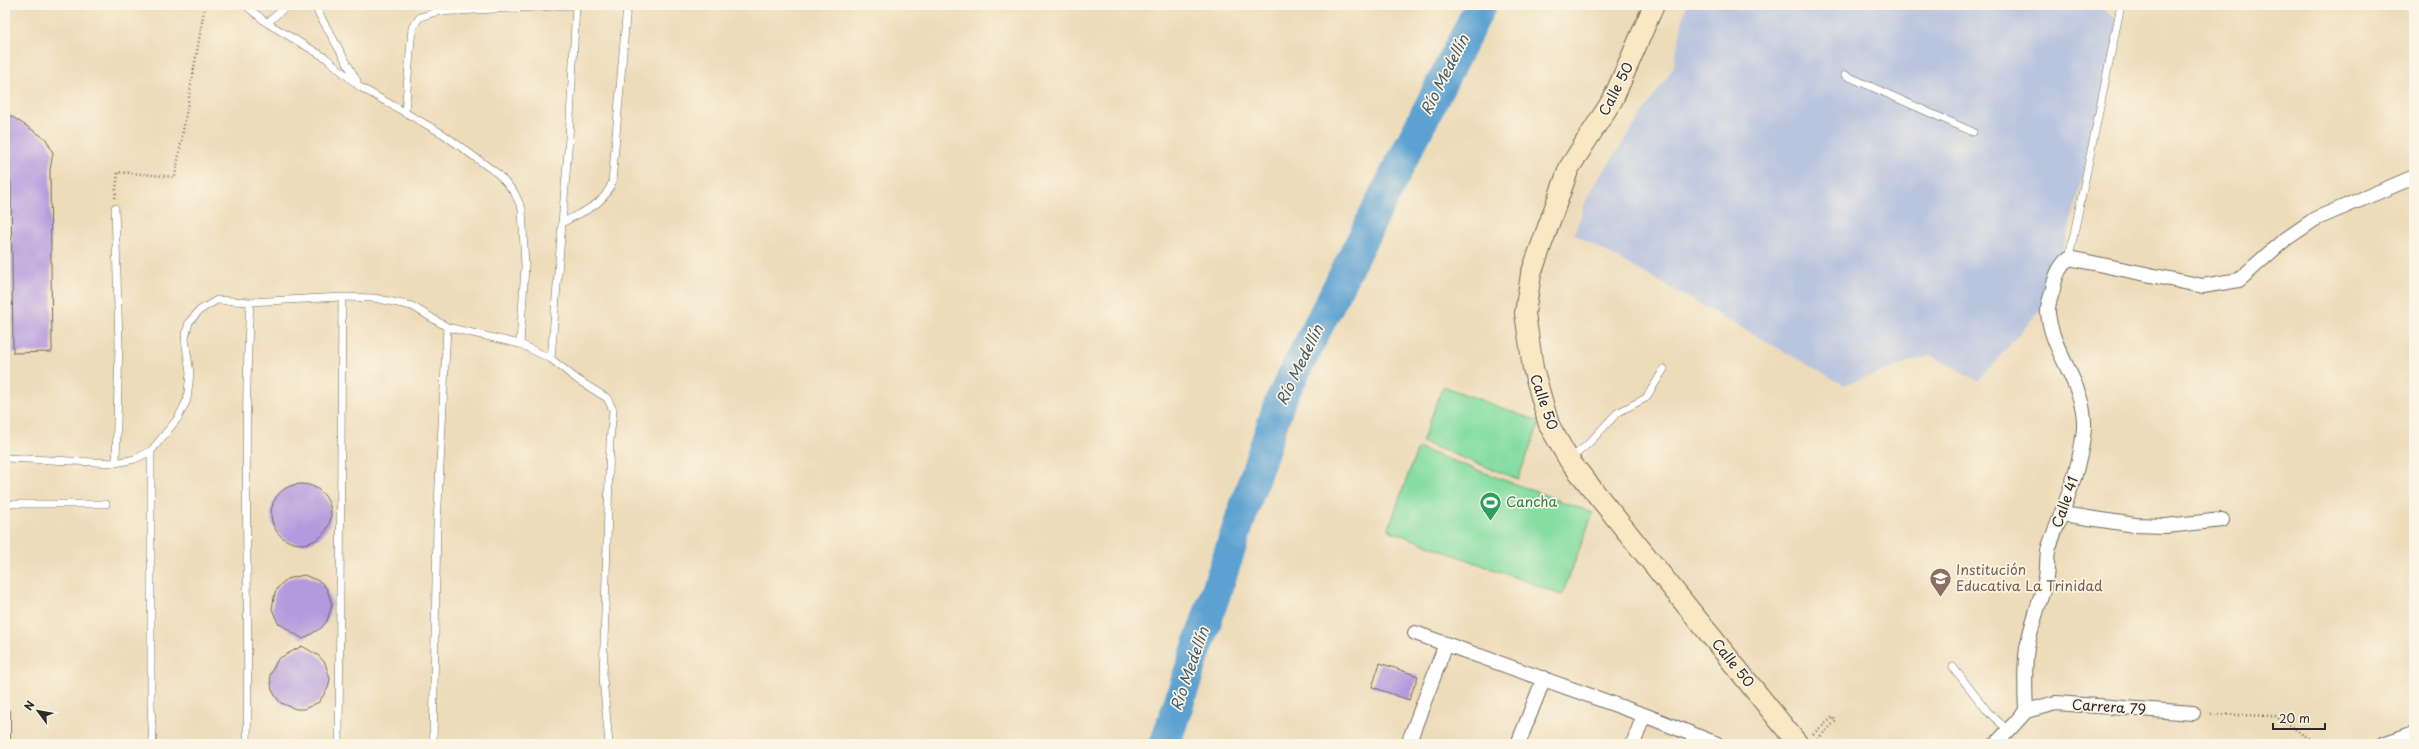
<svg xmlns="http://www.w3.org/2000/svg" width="2419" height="749" viewBox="0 0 2419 749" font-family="'Playpen Sans',sans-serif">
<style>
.industrial{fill:#b9c4de}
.pitch{fill:#85dda2;stroke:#588466}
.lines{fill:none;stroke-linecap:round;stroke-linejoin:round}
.river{stroke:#5ca1d1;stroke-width:31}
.building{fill:#b399dd}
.service-casing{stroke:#6f695d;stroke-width:8}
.pedestrian-casing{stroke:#6f695d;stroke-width:12}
.minor-casing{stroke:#6f695d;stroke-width:16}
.secondary-casing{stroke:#6f695d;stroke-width:22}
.path{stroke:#6f695d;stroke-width:2.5;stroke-dasharray:1 3;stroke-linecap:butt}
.service{stroke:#fff;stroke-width:7}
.pedestrian{stroke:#fff;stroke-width:10}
.minor{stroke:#fff;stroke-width:14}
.secondary{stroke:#fae7c3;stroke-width:20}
.labels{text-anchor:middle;stroke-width:3.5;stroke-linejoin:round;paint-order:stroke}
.street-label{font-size:14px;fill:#2b2b2b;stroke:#fcf5e5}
.leisure-label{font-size:14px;fill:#27864d;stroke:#fcf5e5;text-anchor:start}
.education-label{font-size:14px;fill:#785e54;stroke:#fcf5e5;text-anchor:start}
.water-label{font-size:15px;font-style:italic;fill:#3f5a6d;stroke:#fcf5e5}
</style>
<rect width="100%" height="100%" fill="#fcf5e5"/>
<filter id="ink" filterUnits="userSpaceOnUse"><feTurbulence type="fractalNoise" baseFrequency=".025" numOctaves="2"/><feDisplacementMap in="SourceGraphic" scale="8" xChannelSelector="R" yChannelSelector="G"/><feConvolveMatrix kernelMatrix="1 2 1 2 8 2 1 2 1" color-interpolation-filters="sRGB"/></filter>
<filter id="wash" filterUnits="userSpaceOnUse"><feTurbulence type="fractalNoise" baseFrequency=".012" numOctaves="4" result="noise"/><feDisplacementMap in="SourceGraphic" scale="16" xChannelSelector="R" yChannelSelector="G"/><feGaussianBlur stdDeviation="0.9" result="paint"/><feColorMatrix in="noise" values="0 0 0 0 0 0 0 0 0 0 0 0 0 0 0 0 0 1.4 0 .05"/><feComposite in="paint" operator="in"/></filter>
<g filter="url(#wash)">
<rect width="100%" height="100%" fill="#eddcb9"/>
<!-- industrial -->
<path class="industrial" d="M1686 5H2096L2123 23 2069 229 2041 309 1978 381 1931 355 1844 385 1574 234 1589 193 1673 68Z"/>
<!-- pitch -->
<path class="pitch" d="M1443 386 1540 422 1518 479 1422 442Z
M1418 448 1593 513 1562 595 1388 530Z"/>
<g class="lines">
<!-- river -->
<path class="river" d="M1165 744 1280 401 1481 5"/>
</g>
<g id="blocks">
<!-- building -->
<path class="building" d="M5 112 46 139 53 153 50 170 52 352 13 353 11 182 5 178Z
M271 514a30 30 0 1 1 60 0a30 30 0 1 1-60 0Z
M304 575 321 582 327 589 332 605 327 621 321 628 303 639 278 623 272 609 275 592 280 585 287 579Z
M302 646 319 656 325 663 330 679 328 688 319 702 304 709H296L281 703 276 697 272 690 270 675 278 659Z
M1380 663 1418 676 1409 700 1372 687Z"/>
</g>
</g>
<g filter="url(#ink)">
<use href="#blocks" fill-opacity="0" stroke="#6f695d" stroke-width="1"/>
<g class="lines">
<defs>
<path id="service" d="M314 5 357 81
M267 23 288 5
M1845 75 1973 132
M405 113 412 28 420 17 436 12 576 5
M115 208 119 344 116 463
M562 223C583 211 603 206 612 183L627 5
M2069 258 2121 5
M520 344 551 359 578 380 607 398 613 410 610 441 603 678 609 744
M551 359 569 138 576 5H578
M151 451V706L153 744
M5 458 116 463 135 459 151 451 178 418 187 400 190 373 185 339 189 322 200 310 217 300 250 302 342 297 374 298 412 306 447 327 520 344 525 266 522 209 514 192 498 174 443 134 360 87 326 58 267 23 245 5
M1569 460 1588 444 1617 413 1646 398 1664 369
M5 504H106
M1953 667 1988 712 2009 731
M247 744C250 597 242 449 250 302
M339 744 342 297
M433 744 437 524 447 327"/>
<path id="pedestrian" d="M5 714V744"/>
<path id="minor" d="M2062 514 2135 525 2166 526 2222 520
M1415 633 1644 715 1717 744
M2026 711 2056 703 2193 713
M1408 744 1446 644
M1518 744 1544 678
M1633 744 1644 715
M1996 744 2026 711C2025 690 2024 669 2027 648 2031 624 2041 601 2046 577 2048 567 2046 556 2049 547 2063 508 2081 469 2084 428 2086 385 2052 354 2048 313 2047 306 2051 296 2053 289 2055 277 2059 266 2069 258L2203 286 2239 280 2283 241 2315 219 2414 177
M2383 744 2414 733"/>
<path id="secondary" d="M1654 5 1613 99 1569 168 1531 274 1525 313 1533 368 1549 425 1569 460 1798 744"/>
</defs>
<!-- service casing -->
<use href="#service" class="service-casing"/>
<!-- pedestrian casing -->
<use href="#pedestrian" class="pedestrian-casing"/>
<!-- minor casing -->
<use href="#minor" class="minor-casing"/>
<!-- secondary casing -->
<use href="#secondary" class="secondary-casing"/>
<!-- path -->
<path class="path" d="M115 198 118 172 175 177 205 5
M2207 714 2275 716 2318 744
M1813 734 1833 717 1836 721 1816 740"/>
<!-- service -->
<use href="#service" class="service"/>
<!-- pedestrian -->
<use href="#pedestrian" class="pedestrian"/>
<!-- minor -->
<use href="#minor" class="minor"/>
<!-- secondary -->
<use href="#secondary" class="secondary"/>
</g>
</g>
<!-- icons -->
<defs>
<symbol id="stadium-pin" viewBox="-11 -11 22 30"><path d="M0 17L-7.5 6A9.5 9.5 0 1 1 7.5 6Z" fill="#2e9e5b" stroke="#fcf5e5"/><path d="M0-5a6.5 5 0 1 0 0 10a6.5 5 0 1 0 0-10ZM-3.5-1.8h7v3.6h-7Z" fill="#fff"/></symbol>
<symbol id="school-pin" viewBox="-11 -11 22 30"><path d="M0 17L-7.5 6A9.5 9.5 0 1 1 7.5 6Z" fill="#8d6e63" stroke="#fcf5e5"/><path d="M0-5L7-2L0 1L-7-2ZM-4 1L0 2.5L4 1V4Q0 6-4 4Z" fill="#fff"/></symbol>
</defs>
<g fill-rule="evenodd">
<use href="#stadium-pin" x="1478" y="490" width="25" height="34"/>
<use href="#school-pin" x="1928" y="566" width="25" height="34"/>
</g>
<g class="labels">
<!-- street labels -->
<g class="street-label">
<text transform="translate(1616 89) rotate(-63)" y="5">Calle 50</text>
<text transform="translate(1544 402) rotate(71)" y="5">Calle 50</text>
<text transform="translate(2065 502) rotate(-71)" y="5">Calle 41</text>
<text transform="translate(1733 663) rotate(51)" y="5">Calle 50</text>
<text transform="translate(2109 707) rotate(4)" y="5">Carrera 79</text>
</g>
<!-- leisure labels -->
<g class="leisure-label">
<text x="1506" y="507">Cancha</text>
</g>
<!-- education labels -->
<g class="education-label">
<text x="1956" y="575">Institución<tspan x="1956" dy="16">Educativa La Trinidad</tspan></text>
</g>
<!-- water labels -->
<g class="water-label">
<text transform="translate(1445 75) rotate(-63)" y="5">Río Medellín</text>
<text transform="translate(1300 365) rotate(-64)" y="5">Río Medellín</text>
<text transform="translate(1190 669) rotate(-71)" y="5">Río Medellín</text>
</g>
</g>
<!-- margin -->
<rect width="2419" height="749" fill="none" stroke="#fcf5e5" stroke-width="20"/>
<!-- north arrow -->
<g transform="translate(38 711) rotate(302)" stroke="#fcf5e5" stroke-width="3" paint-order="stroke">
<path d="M0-3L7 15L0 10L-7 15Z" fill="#2b2b2b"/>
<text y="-6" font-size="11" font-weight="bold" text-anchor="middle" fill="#2b2b2b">N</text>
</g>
<!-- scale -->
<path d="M2273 723v6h52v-6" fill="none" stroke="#2b2b2b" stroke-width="2"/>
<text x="2279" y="723" font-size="12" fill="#2b2b2b" stroke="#fcf5e5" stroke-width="3" paint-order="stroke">20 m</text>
</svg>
